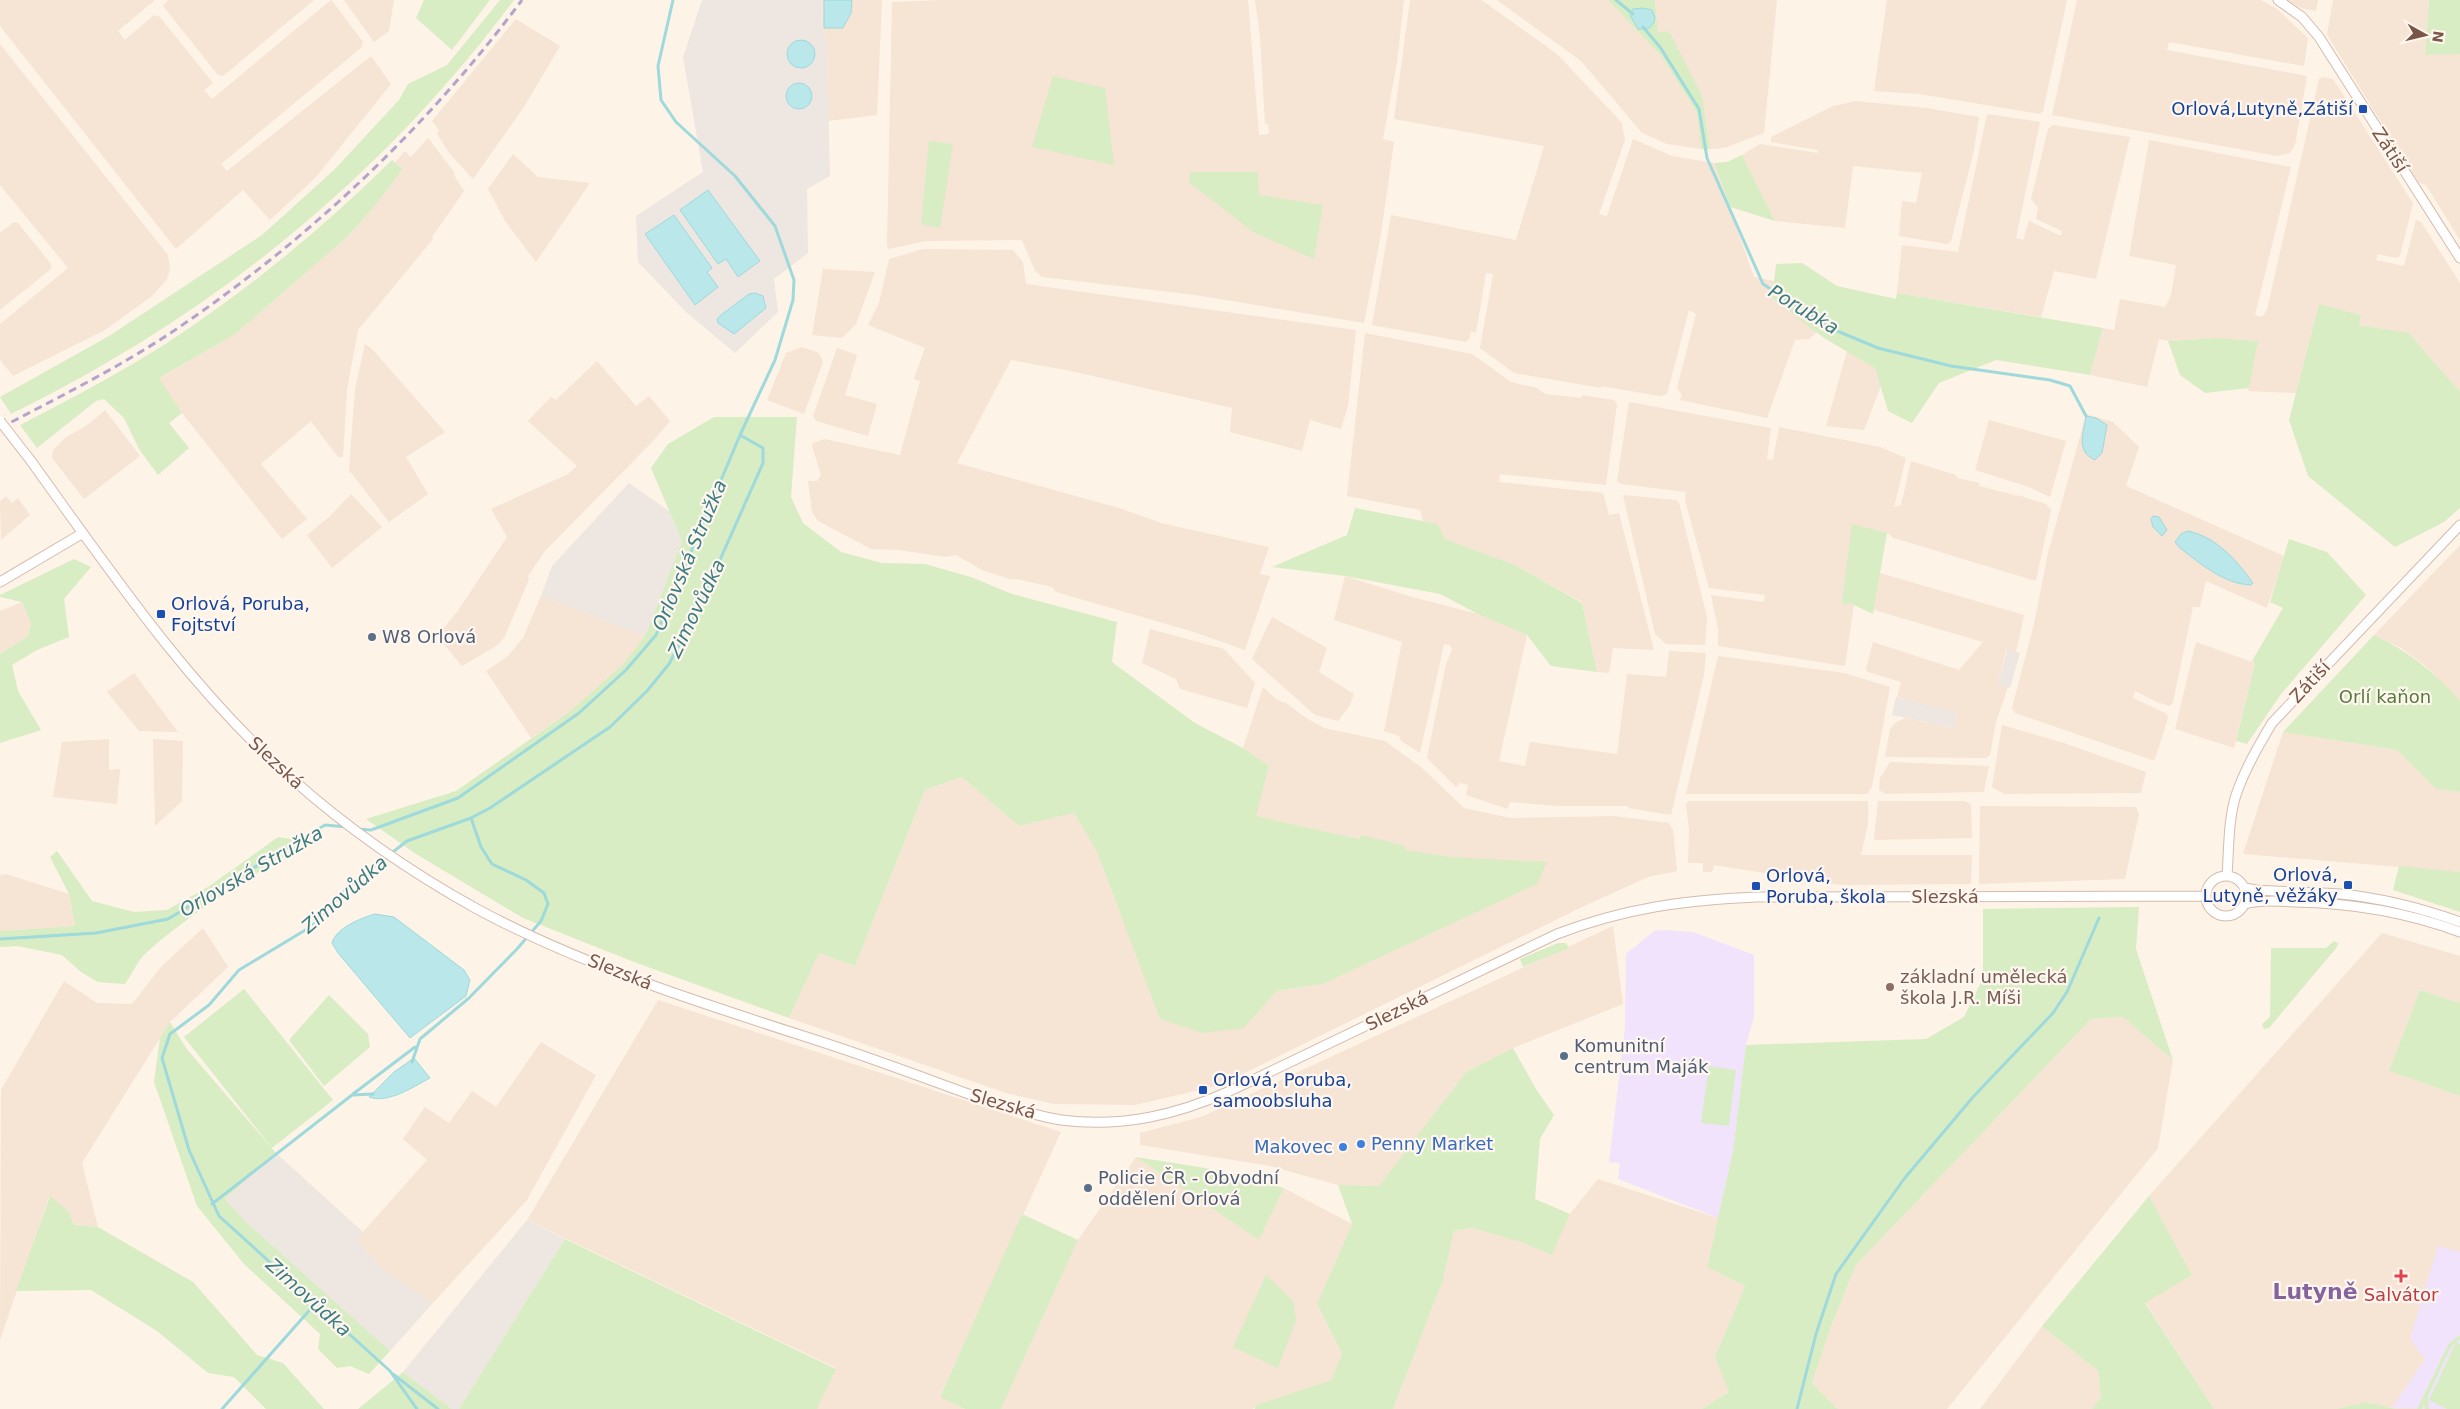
<svg xmlns="http://www.w3.org/2000/svg" width="2460" height="1409" viewBox="0 0 2460 1409" font-family="'DejaVu Sans',sans-serif">
<style>
.residential{fill:#f6e4d5;fill-rule:evenodd}
.industrial{fill:#eee6e1}
.education{fill:#f0e3fb}
.green{fill:#d8edc3}
.water{fill:#b9e7ea;stroke:#9ed9dc}
.lines{fill:none;stroke-linecap:round;stroke-linejoin:round}
.stream{stroke:#9ed9dc;stroke-width:3}
.tertiary-casing{stroke:#d4bbae;stroke-width:11}
.tertiary{stroke:#fff;stroke-width:9}
.rail{stroke:#b4a3ca;stroke-width:3;stroke-dasharray:8 5;stroke-linecap:butt}
.tertiary-bridge-casing{stroke:#d4bbae;stroke-width:11;stroke-linecap:butt}
.tertiary-bridge{stroke:#fff;stroke-width:9}
.transit-dot{fill:#1a4fb4;stroke:#fff7ef;stroke-width:2}
.service-dot{fill:#5c6f8a;stroke:#fff7ef;stroke-width:2}
.education-dot{fill:#8d6e63;stroke:#fff7ef;stroke-width:2}
.shop-dot{fill:#3f7fe0;stroke:#fff7ef;stroke-width:2}
.health-dot{fill:#e0444e;stroke:#fff7ef;stroke-width:2}
.labels{text-anchor:middle;stroke-width:4.5;stroke-linejoin:round;paint-order:stroke}
.transit-label{font-size:18px;fill:#164399;stroke:#fff7ef;text-anchor:start}
.street-label{font-size:18px;fill:#7a5648;stroke:#fff7ef}
.service-label{font-size:18px;fill:#4e5e75;stroke:#fff7ef;text-anchor:start}
.park-label{font-size:18px;fill:#557b3c;stroke:#fff7ef}
.education-label{font-size:18px;fill:#785e54;stroke:#fff7ef;text-anchor:start}
.shop-label{font-size:18px;fill:#366cbe;stroke:#fff7ef;text-anchor:start}
.health-label{font-size:18px;fill:#be3a42;stroke:#fff7ef}
.water-label{font-size:19px;font-style:italic;fill:#3a7c81;stroke:#fff7ef}
.district-label{font-size:22px;font-weight:bold;fill:#85649e;stroke:#fff7ef}
</style>
<rect width="100%" height="100%" fill="#fef3e7"/>
<!-- residential -->
<path class="residential" d="M0 0H155L118 31 125 40 154 15 160 17 213 83 204 90 212 99 331 0 333 2 363 42 362 47 221 164 227 171 371 56 391 84 316 177 270 220 243 190 176 249 0 26Z
M168 0H314L223 76 218 75 163 6Z
M344 0H394L389 31 374 42Z
M821 0H882L877 115 828 121 827 45 823 29Z
M944 0H1248L1259 135 1269 134 1268 124H1265L1260 37 1255 0H1404L1397 62 1383 139 1394 142 1381 234 1364 323 1195 295 1042 277 1035 271 1022 240 926 241 889 249 887 246 892 2ZM1190 172H1258V195Z
M1410 0H1481L1487 4 1557 54 1622 123 1625 140 1599 214 1607 216 1633 139 1672 156 1714 163 1754 277 1774 281 1772 298 1817 332 1809 339 1795 340 1767 418 1680 400 1682 395 1677 388 1696 314 1689 310 1667 394 1660 396 1601 386V388L1514 373 1480 348 1493 274 1486 273 1476 333 1471 332 1469 339 1466 342 1372 325 1391 215 1516 240 1544 146 1394 119Z
M1497 0H1608L1662 57 1697 113 1701 149 1667 144 1642 133 1581 61Z
M1655 0H1777L1764 133 1724 148 1710 149 1702 96 1658 33Z
M1887 0H2067L2043 111 2040 114 1919 94 1874 91Z
M2077 0H2261L2277 9 2308 38 2304 66 2169 42 2167 50 2307 76 2295 145 2290 153 2277 156 2052 115Z
M2287 0H2318L2316 11 2301 8Z
M2333 0H2429L2425 54H2460V240L2426 185 2419 183 2327 35Z
M516 19 560 46 524 107 473 179 449 153 437 134 439 130 432 121Z
M0 44 168 255 170 270 167 279 152 296 105 330 13 376 0 360V324L68 268 0 185Z
M2322 77 2333 79 2413 203 2400 256 2397 258 2378 254 2376 260 2404 266 2416 220 2421 222 2460 283V392L2409 333 2359 325 2361 315 2319 304 2296 393 2248 391 2258 341 2217 338 2168 341 2159 339 2147 387 2090 375 2103 328 2114 330 2120 299 2165 307 2171 295 2176 265 2129 256 2149 140 2291 167 2255 315 2262 317 2267 310 2319 79Z
M1856 101 1927 108 1979 117 1974 150 1951 241 1947 244 1899 236 1902 201 1916 203 1922 173 1853 166 1845 228 1775 221 1742 155 1760 144 1818 153V150L1771 142V137L1833 106Z
M1987 114 2040 122 2016 238 2023 240 2029 221 2061 236 2062 231 2036 219 2038 208 2031 199 2048 129 2053 125 2130 137 2096 279 2054 271 2041 317 1897 293 1902 245 1958 252Z
M428 138 454 172V175L464 191 432 237 433 239 358 330 347 390 343 457H338L311 421 261 464 307 519 282 539 182 413 158 379 234 335 346 238 374 207 403 169 395 162 405 151 411 157Z
M513 154 538 177 590 183 536 262 505 221 488 189Z
M14 222 18 223 51 264V269L0 310V233Z
M923 249 1013 250 1023 262 1026 284 1356 330 1348 406 1341 429 1310 420 1302 451 1230 432 1232 408 1071 371 1011 360 957 463 1119 508 1161 523 1269 547 1260 574 1270 576 1245 650 1194 632 1056 592 1052 587 1017 579H1010L984 571 956 555 945 557 899 550 871 549 818 521 812 512 808 481H817L821 475 812 446 813 443 824 439 900 455 920 381 914 379 925 348 868 325 879 303 889 259Z
M823 269 875 272 856 324 842 338 812 335Z
M1365 333 1472 354 1511 382 1537 388 1545 394 1581 398 1582 395 1614 400 1617 404 1606 485 1500 474 1499 482 1603 493 1609 515 1619 513 1654 650 1613 648 1609 673 1597 672 1582 602 1515 565 1445 539 1438 524 1423 521 1420 510 1347 496Z
M365 344 372 349 445 432 406 457 428 494 389 522 349 470 355 389Z
M802 347 819 353 823 362 804 414 767 400 786 353Z
M837 348 857 355 845 395 877 404 868 436 816 421 813 416Z
M1847 351 1875 368 1881 386 1864 430 1826 426Z
M597 361 636 406 649 396 670 421 653 441 545 551 528 576 529 579 505 636 498 645 462 666 437 636 457 612 507 537 491 509 568 474 577 466 528 421 551 397 556 400Z
M1629 402 1771 428 1767 459 1773 460 1779 427 1880 447 1906 458 1894 507 1901 505 1911 461 1956 475 1957 478 1980 483 1979 486 2018 496V495L2046 504 2051 510 2036 581 1894 538 1887 533 1843 603 1854 605 1845 666 1718 646V629L1711 595 1764 602 1765 595 1709 588 1685 500 1686 492 1621 484 1617 481Z
M105 410 140 456 84 499 52 458 53 450 65 438 89 424Z
M2086 414 2113 422 2139 447 2126 486 2284 556 2267 608 2206 581 2200 607H2193L2173 702 2170 706 2157 702 2135 691 2133 698 2167 714 2168 718 2155 759 2152 760 2015 713 2012 708 2034 624 2048 553Z
M1989 420 2066 441 2050 497 2029 487 1975 470Z
M351 494 382 527 332 568 307 535 329 517Z
M1623 495 1676 500 1679 503 1707 617 1705 645 1666 644 1655 634Z
M6 496 12 503 18 498 30 515 1 540 0 501Z
M2460 545V701L2427 667 2401 648 2374 635Z
M1880 573 2024 615 2016 652 2006 650 1998 684 2008 687 1996 722 1990 755 1986 758 1885 757 1890 729 1895 723 1905 718 1953 728 1957 712 1897 697 1901 682 1868 672 1866 669 1873 642 1959 670 1983 642 1874 610Z
M1345 576 1412 597 1478 614 1527 635 1499 761 1525 766 1530 742 1617 754 1627 674 1666 677 1669 651 1706 653 1704 675 1671 815 1628 808V806H1557L1510 802 1508 809 1466 795 1468 785 1460 783 1456 787 1427 758 1446 664 1452 650 1450 645 1444 644 1420 753 1401 741 1399 736 1384 731 1402 642 1334 620Z
M541 596 645 636 622 665 569 712 531 738 486 671 507 657 523 638Z
M22 602 31 623 28 636 0 654V611Z
M1272 617 1327 648 1319 672 1354 694 1350 705 1338 721 1315 715 1252 659Z
M1150 629 1224 649 1255 683 1247 708 1180 689 1176 679 1142 663Z
M2196 642 2255 663 2234 748 2175 729Z
M1718 656 1844 673 1890 687 1872 787 1867 794H1686Z
M134 673 178 732 139 731 107 692Z
M1263 687 1277 700 1286 703 1306 718 1324 728 1385 741 1422 768 1464 808 1510 818 1614 816 1669 823 1673 830 1677 871 1648 877 1580 908 1220 1085 1135 1105 1054 1104 1006 1093 789 1018 819 953 855 966 925 790 962 777 1019 826 1074 813 1097 852 1124 924 1244 1028 1277 991 1323 984 1537 884 1452 857 1405 850V847L1360 835 1359 839 1255 816 1269 766 1243 748Z
M2002 725 2064 743 2146 772 2141 793 2004 794 1992 787Z
M2283 732 2397 750 2436 789 2460 792V872L2243 854Z
M109 739V770L120 769 117 804 53 797 62 742Z
M153 739 183 741 182 801 155 826Z
M1890 762 1989 766 1984 792 1886 794 1879 790 1880 778Z
M1689 801H1868V824L1861 855H1972L1971 884 1840 885 1714 865 1712 872H1703V863H1688L1689 830 1686 804Z
M1878 801H1964L1971 804 1972 838 1874 840Z
M1980 806 2136 807 2139 814 2125 879 1979 884Z
M6 874 69 894 75 926 0 931V875Z
M1613 926 1623 1004 1513 1048 1466 1072 1379 1186 1338 1185 1270 1166 1140 1145V1133L1201 1117Z
M203 928 228 967 170 1022 82 1163 98 1227 74 1225 69 1212 49 1197 0 1340 1 1090 64 981 97 1003 132 1004 161 967Z
M2382 933 2460 956V1003L2420 990 2389 1071 2460 1096V1409H2396L2366 1402 2336 1409H2214L2145 1302 2192 1275 2149 1196Z
M658 1000 1061 1132 940 1396 965 1409H817L836 1368 527 1220Z
M2123 1017 2173 1060 2158 1148 1947 1409H1838L1812 1383 1830 1329 1856 1265 2091 1019Z
M541 1042 596 1075 527 1200 433 1303 384 1271 359 1243 363 1232 427 1160 403 1139 425 1107 449 1123 472 1091 496 1107Z
M1136 1157 1259 1240 1284 1188 1352 1224 1317 1304 1342 1354 1331 1380 1254 1406 1253 1409H1001L1078 1240Z
M1598 1179 1718 1218 1707 1266 1745 1286 1715 1357 1729 1392 1702 1409H1393L1443 1280 1454 1231 1472 1228 1521 1242 1552 1255 1570 1214Z
M2042 1326 2098 1371 2101 1397 2092 1409H1980Z"/>
<!-- industrial -->
<path class="industrial" d="M702 0H821L823 29 827 45 830 176 807 189 808 253 774 279 778 312 735 353 686 312 638 262 636 216 703 172 683 57Z
M629 483 669 511 682 541 645 636 541 596 552 566Z
M2007 650 2020 653 2010 688 1998 684Z
M1896 697 1957 712 1954 728 1892 715Z
M276 1153 363 1232 359 1243 384 1271 433 1303 390 1351 245 1221 225 1199Z
M527 1220 565 1239 459 1409H452L403 1372Z"/>
<!-- education -->
<path class="education" d="M1665 930 1693 932 1754 955V1017L1746 1045 1733 1151 1718 1218 1618 1179 1620 1163 1609 1162 1625 1028 1626 954 1654 931Z
M2438 1246 2460 1252V1409L2392 1408 2425 1359 2410 1339Z"/>
<!-- green -->
<path class="green" d="M424 0H490L452 50 416 18Z
M500 0H514C381 179 211 316 11 414L0 397 109 336 262 235 334 170 399 100 408 84 447 65Z
M1608 0H1655L1658 33 1669 31 1702 96 1710 149H1701L1697 113 1662 57Z
M2429 0H2460V54L2425 55Z
M1053 76 1105 88 1114 165 1032 147Z
M929 141 953 144 940 228 921 224Z
M1742 155 1775 221 1730 207 1714 163 1727 162Z
M392 160 403 169 374 207 346 238 234 335 159 378 182 413 169 423 189 448 158 475 139 449 124 418 104 399 96 401 37 448 20 425C74 397 128 369 179 335 255 284 326 225 392 160Z
M1190 172H1258L1259 195 1323 205 1314 259 1253 232 1189 182Z
M1802 263 1837 286 1896 299 1897 293 2103 328 2090 375 1996 360 1939 383 1912 423 1888 411 1875 368 1824 338 1772 298 1776 264Z
M2319 304 2361 315 2359 325 2409 333 2460 392V508L2444 522 2395 547 2308 476 2289 420Z
M2217 338 2258 341 2249 388 2205 393 2180 375 2168 341Z
M714 417H797L791 497 803 523 841 552 882 563 925 564 971 577 1012 594 1117 622 1112 662 1195 723 1243 748 1269 766 1256 816 1359 839 1361 835 1405 846V850L1452 857 1547 862 1537 884 1323 984 1277 991 1244 1028 1202 1033 1160 1019 1097 852 1074 813 1019 826 962 777 925 790 855 966 819 953 789 1018 634 962 523 918 416 854 366 819 456 791 569 712 622 665 645 636 682 541 651 468 668 444Z
M1355 508 1438 524 1445 539 1515 565 1582 603 1597 672 1551 666 1527 635 1478 614 1440 594 1345 576 1272 567 1347 535Z
M1852 524 1887 533 1873 614 1854 605 1842 603Z
M2289 539 2327 552 2366 595 2281 694 2247 744 2236 741 2255 663 2252 661 2283 608 2270 602Z
M74 559 91 567 64 599 69 637 37 650 12 665 18 691 41 730 0 743V654L28 636 31 623 22 602 0 597V595Z
M2374 635C2408 651 2435 672 2460 701V792L2436 789 2397 750 2283 732Z
M278 837 312 842C259 869 191 913 147 952 138 960 132 974 125 984L98 982 81 972 62 955 17 946 0 947V931L75 926 69 894 50 857 57 851 92 901 134 912 167 910 208 887Z
M2399 866 2460 872V912L2393 890Z
M2139 907 2136 949 2173 1060 2123 1017 2091 1019 1856 1265 1830 1329 1812 1383 1838 1409H1702L1729 1392 1715 1357 1745 1286 1707 1267 1733 1151 1746 1045 1926 1039 1964 1017 1983 978V909Z
M2334 941 2338 943 2337 947 2269 1028 2264 1029 2262 1024 2270 1017 2271 948H2326Z
M1558 943H1566L1569 948 1523 967 1520 959Z
M244 989 333 1100 272 1148 184 1037Z
M2420 990 2460 1003V1096L2389 1071Z
M329 995 368 1034 370 1047 324 1086 289 1040Z
M170 1022 186 1048 276 1153 225 1199 245 1221 390 1351 369 1374 350 1366 337 1368 318 1349 320 1334 244 1264 197 1206 154 1082 160 1038Z
M1513 1048 1536 1089 1554 1115 1540 1139 1535 1199 1570 1214 1552 1255 1521 1242 1472 1228 1454 1231 1443 1280 1393 1409H1255L1254 1406 1331 1380 1342 1354 1317 1304 1352 1224 1338 1185 1379 1186 1466 1072Z
M1709 1066 1736 1070 1729 1126 1701 1123Z
M1136 1157 1218 1170 1284 1188 1259 1240Z
M50 1196 69 1212 74 1225 98 1227 193 1282 257 1355 283 1363 324 1409H266L234 1377 208 1373 157 1331 91 1290 16 1291Z
M2149 1196 2192 1275 2145 1303 2214 1409H2092L2101 1397 2098 1371 2042 1326Z
M1022 1214 1078 1240 1001 1409H965L940 1397Z
M565 1239 836 1369 817 1409H459Z
M1266 1275 1293 1301 1296 1320 1278 1368 1233 1347Z
M2460 1335V1339L2451 1347 2428 1396 2429 1409H2425L2424 1404 2422 1409H2417L2449 1343Z
M2456 1342 2460 1344V1409H2447L2429 1400Z
M403 1372 452 1409H358Z
M2366 1402 2396 1409H2336Z"/>
<!-- water -->
<path class="water" d="M824 0H852L851 13 843 28H824Z
M1643 8 1652 10 1655 18C1653 28 1648 30 1638 29L1630 15 1633 9Z
M787 54a14 14 0 1 1 28 0a14 14 0 1 1-28 0Z
M786 96a13 13 0 1 1 26 0a13 13 0 1 1-26 0Z
M708 190 760 261 738 277 726 259 718 264 680 210Z
M674 215 712 268 707 272 718 287 695 305 645 234Z
M755 293 763 296 766 308 734 334 718 323 717 319 721 315 749 294Z
M2086 416 2096 418 2107 425 2102 453 2095 460C2075 451 2084 432 2086 416Z
M2153 516 2159 517 2167 530 2162 536 2153 527 2151 519Z
M2188 531C2218 538 2236 560 2253 583L2251 585C2224 584 2201 564 2180 548L2175 542 2181 534Z
M375 914 394 917 464 970 470 980 466 996 410 1038 338 953 332 943C336 928 361 918 375 914Z
M414 1058 430 1078C413 1087 388 1104 369 1097L394 1072Z"/>
<g class="lines">
<!-- stream -->
<path class="stream" d="M1616 0 1633 14
M1643 27 1660 47 1699 109 1707 158 1763 284 1830 328 1878 348 1951 366 2050 380 2070 386 2086 416
M358 829 371 830 458 798 579 713 626 670 656 635 740 435 775 360 793 300 794 280 775 226 735 176 676 122 661 100 658 66 673 0
M0 939 96 933 168 919 325 825 347 827
M412 1062 420 1039 469 998 517 949 541 921 548 904 544 893 526 880 492 864 481 847 471 818
M353 1094 415 1047
M212 1204 352 1095 373 1094
M393 1374 438 1409
M222 1409 315 1304
M417 1409 390 1371 219 1216 189 1150 162 1058 170 1034 209 1005 239 970 312 926 348 887 407 841 471 818 490 808 610 727 647 691 669 664 700 605 763 463V448L740 435
M1797 1409 1816 1334 1836 1274 1904 1179 1973 1097 2053 1013 2067 992 2099 918"/>
<defs>
<path id="tertiary" d="M2278 0 2302 17 2319 37 2460 258
M31 461C111 572 188 686 290 777 347 828 410 872 477 909 586 968 714 1007 831 1045 889 1064 945 1086 1002 1106 1021 1110 1041 1117 1061 1120 1122 1128 1177 1115 1232 1090L1557 934C1625 908 1685 900 1757 897L2206 896
M0 582 83 533
M2206 896a20 20 0 1 1 40 0a20 20 0 1 1-40 0Z
M2227 876C2229 849 2228 817 2237 792 2246 767 2259 745 2272 723L2460 525
M2245 888 2256 890C2284 892 2312 892 2340 894 2382 898 2421 908 2460 922
M2245 904C2261 900 2278 901 2295 902 2352 903 2406 912 2460 932"/>
</defs>
<!-- tertiary casing -->
<use href="#tertiary" class="tertiary-casing"/>
<!-- tertiary -->
<use href="#tertiary" class="tertiary"/>
<!-- rail -->
<path class="rail" d="M0 428C59 397 120 367 175 330 308 240 426 129 522 0"/>
<defs>
<path id="tertiary-bridge" d="M0 421 31 461"/>
</defs>
<!-- tertiary-bridge casing -->
<use href="#tertiary-bridge" class="tertiary-bridge-casing"/>
<!-- tertiary-bridge -->
<use href="#tertiary-bridge" class="tertiary-bridge"/>
</g>
<!-- markers -->
<g class="transit-dot">
<rect x="2358" y="104" width="10" height="10" rx="2.5"/>
<rect x="156" y="609" width="10" height="10" rx="2.5"/>
<rect x="2343" y="880" width="10" height="10" rx="2.5"/>
<rect x="1751" y="881" width="10" height="10" rx="2.5"/>
<rect x="1198" y="1085" width="10" height="10" rx="2.5"/>
</g>
<g class="service-dot">
<circle cx="372" cy="637" r="5"/>
<circle cx="1564" cy="1056" r="5"/>
<circle cx="1088" cy="1188" r="5"/>
</g>
<circle class="education-dot" cx="1890" cy="987" r="5"/>
<g class="shop-dot">
<circle cx="1361" cy="1144" r="5"/>
<circle cx="1343" cy="1147" r="5"/>
</g>
<path class="health-dot" d="M2398.5 1268.5h5v5h5v5h-5v5h-5v-5h-5v-5h5z"/>
<g class="labels">
<!-- transit labels -->
<g class="transit-label">
<text x="2353" y="115" text-anchor="end">Orlová,Lutyně,Zátiší</text>
<text x="171" y="610">Orlová, Poruba,<tspan x="171" dy="21">Fojtství</tspan></text>
<text x="2338" y="881" text-anchor="end">Orlová,<tspan x="2338" dy="21">Lutyně, věžáky</tspan></text>
<text x="1766" y="882">Orlová,<tspan x="1766" dy="21">Poruba, škola</tspan></text>
<text x="1213" y="1086">Orlová, Poruba,<tspan x="1213" dy="21">samoobsluha</tspan></text>
</g>
<!-- street labels -->
<g class="street-label">
<text transform="translate(2390 150) rotate(57)" y="6">Zátiší</text>
<text transform="translate(2310 682) rotate(-47)" y="6">Zátiší</text>
<text transform="translate(276 763) rotate(43)" y="6">Slezská</text>
<text x="1945" y="903">Slezská</text>
<text transform="translate(620 972) rotate(22)" y="6">Slezská</text>
<text transform="translate(1397 1011) rotate(-26)" y="6">Slezská</text>
<text transform="translate(1003 1104) rotate(16)" y="6">Slezská</text>
</g>
<!-- service labels -->
<g class="service-label">
<text x="382" y="643">W8 Orlová</text>
<text x="1574" y="1052">Komunitní<tspan x="1574" dy="21">centrum Maják</tspan></text>
<text x="1098" y="1184">Policie ČR - Obvodní<tspan x="1098" dy="21">oddělení Orlová</tspan></text>
</g>
<!-- park labels -->
<g class="park-label">
<text x="2385" y="703">Orlí kaňon</text>
</g>
<!-- education labels -->
<g class="education-label">
<text x="1900" y="983">základní umělecká<tspan x="1900" dy="21">škola J.R. Míši</tspan></text>
</g>
<!-- shop labels -->
<g class="shop-label">
<text x="1371" y="1150">Penny Market</text>
<text x="1333" y="1153" text-anchor="end">Makovec</text>
</g>
<!-- health labels -->
<g class="health-label">
<text x="2401" y="1301">Salvátor</text>
</g>
<!-- water labels -->
<g class="water-label">
<text transform="translate(1804 309) rotate(31)" y="7">Porubka</text>
<text transform="translate(689 555) rotate(-67)" y="7">Orlovská Stružka</text>
<text transform="translate(696 608) rotate(-64)" y="7">Zimovůdka</text>
<text transform="translate(251 871) rotate(-30)" y="7">Orlovská Stružka</text>
<text transform="translate(344 894) rotate(-41)" y="7">Zimovůdka</text>
<text transform="translate(309 1297) rotate(42)" y="7">Zimovůdka</text>
</g>
<!-- district labels -->
<g class="district-label">
<text x="2315" y="1299">Lutyně</text>
</g>
</g>
<!-- north arrow -->
<g transform="translate(2425 35) rotate(98)" stroke="#fff7ef" stroke-width="4" paint-order="stroke">
<path d="M0-4L9 19L0 12L-9 19Z" fill="#7a5648"/>
<text y="-8" font-size="14" font-weight="bold" text-anchor="middle" fill="#7a5648">N</text>
</g>
</svg>
